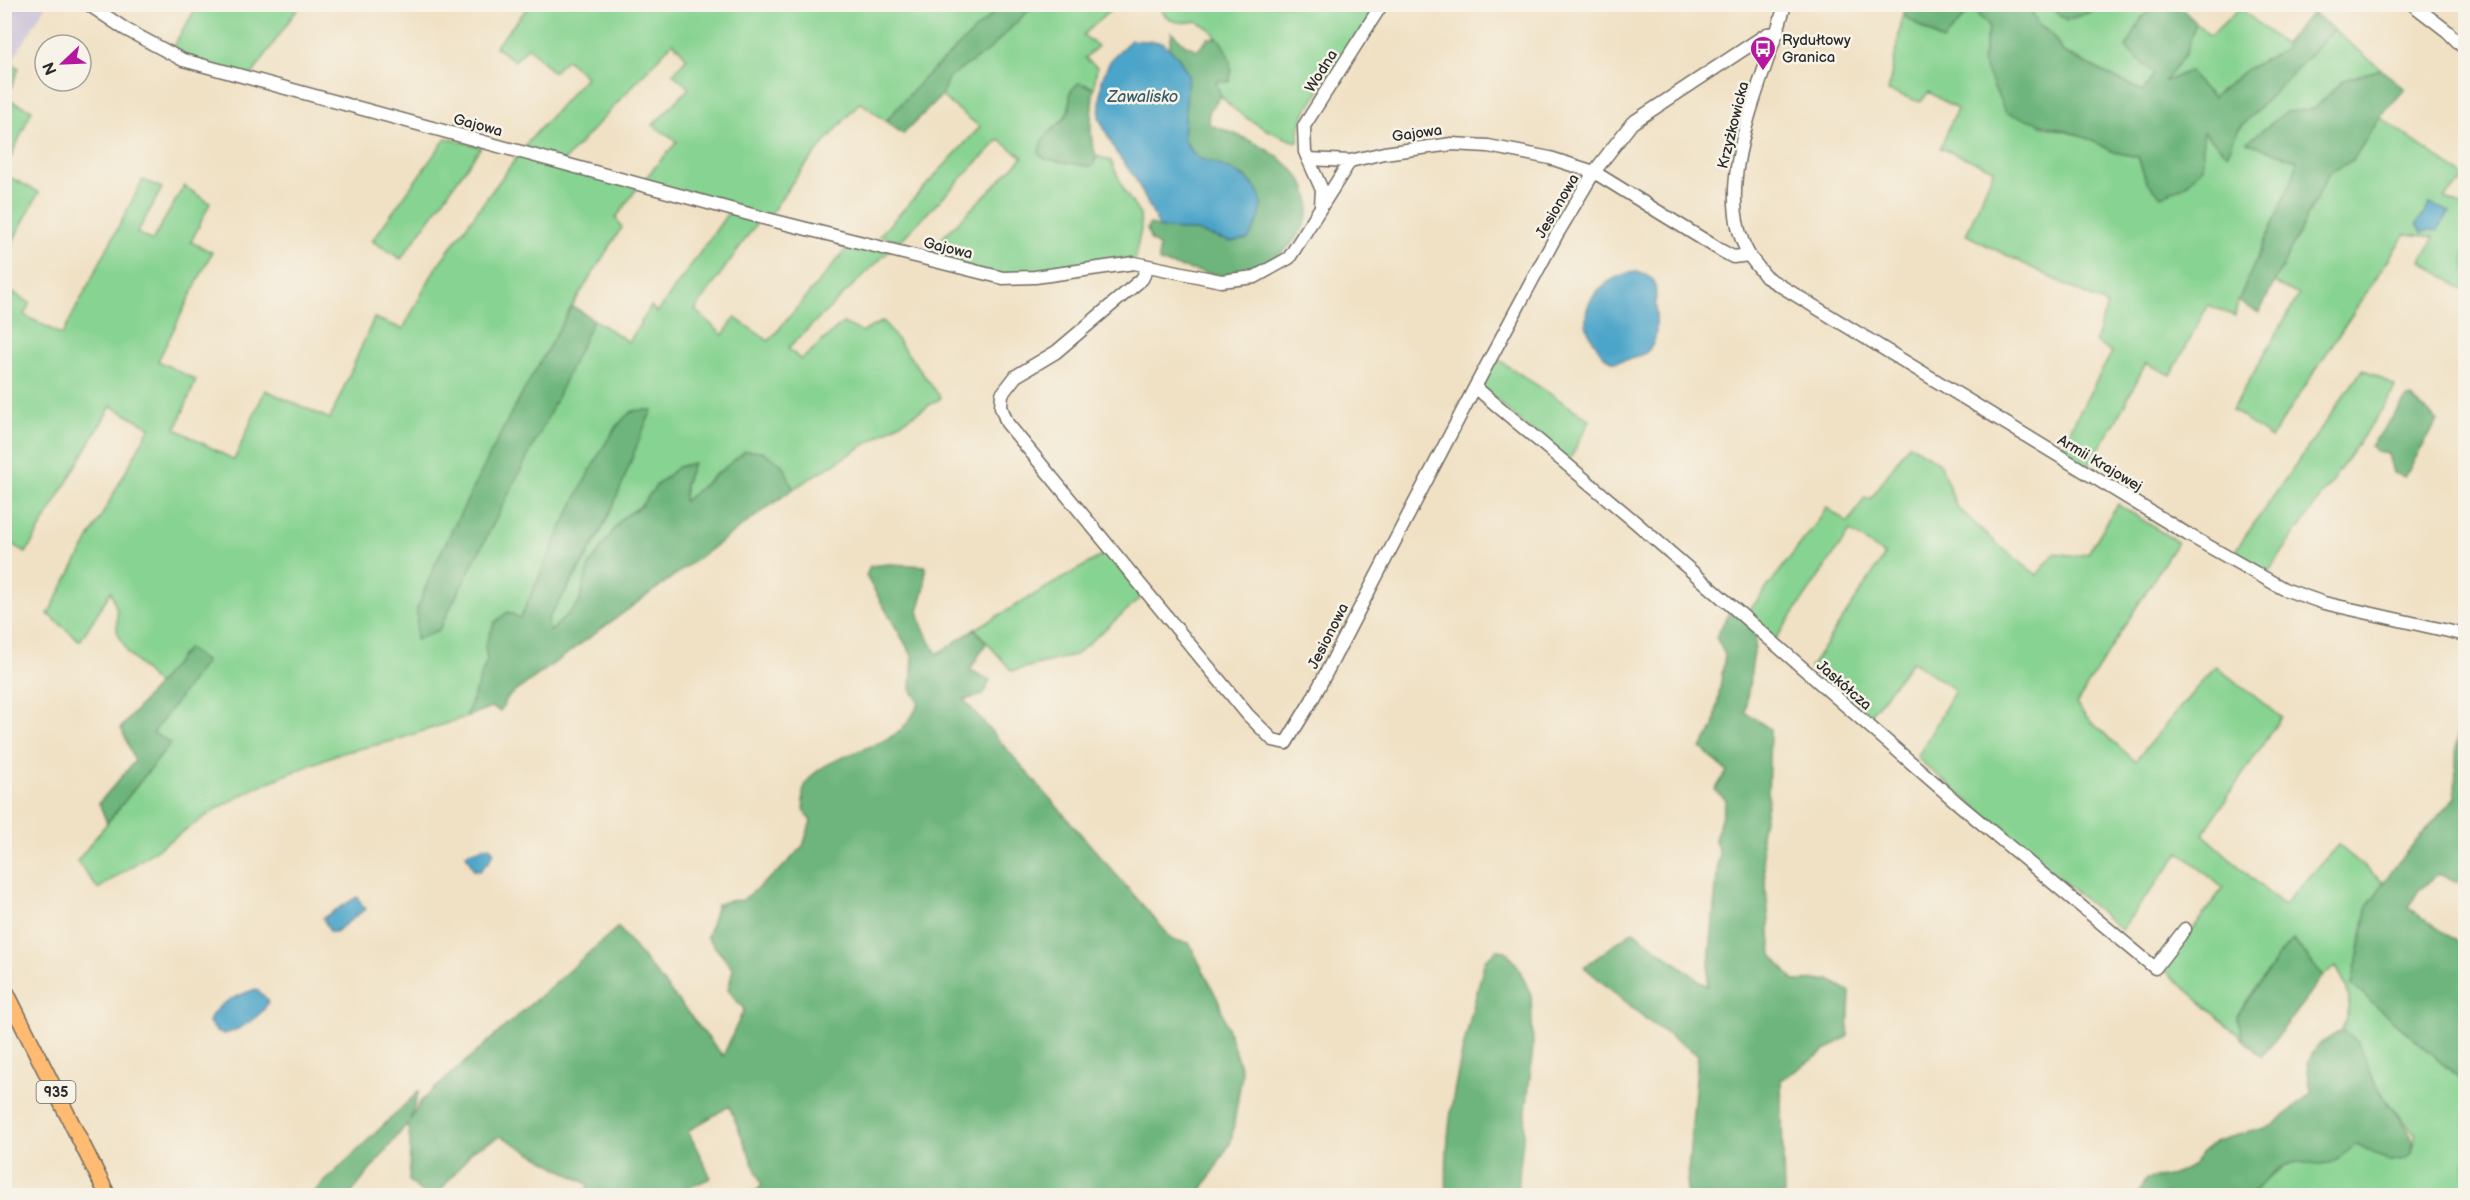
<svg xmlns="http://www.w3.org/2000/svg" width="2470" height="1200" viewBox="0 0 2470 1200" font-family="'Balsamiq Sans',sans-serif">
<style>
.industrial{fill:#c9bfd7}
.green{fill:#87d391;stroke:#597f5e;stroke-width:1.5;fill-rule:evenodd}
.forest{fill:#6db57b;stroke:#4c7053;stroke-width:1.5}
.water{fill:#4ca4c9;stroke:#3c687a;stroke-width:1.5}
.lines{fill:none;stroke-linecap:round;stroke-linejoin:round}
.minor-casing{stroke:#706b61;stroke-width:15}
.major-casing{stroke:#706b61;stroke-width:18}
.minor{stroke:#fff;stroke-width:12}
.major{stroke:#febb71;stroke-width:15}
.labels{text-anchor:middle;stroke-width:5;stroke-linejoin:round;paint-order:stroke}
.shield{fill:#f7f3e8;stroke:#686764;stroke-width:1.5}
.shield-label{font-size:14px;font-weight:bold;fill:#2b2b2b}
.poi-label{font-size:15px;fill:#2b2b2b;stroke:#f7f3e8;text-anchor:start}
.street-label{font-size:15px;fill:#2b2b2b;stroke:#f7f3e8}
.water-label{font-size:16px;font-style:italic;fill:#385b6a;stroke:#f7f3e8}
</style>
<rect width="100%" height="100%" fill="#f7f3e8"/>
<filter id="ink" filterUnits="userSpaceOnUse"><feTurbulence type="fractalNoise" baseFrequency=".0167" numOctaves="2"/><feDisplacementMap in="SourceGraphic" scale="12" xChannelSelector="R" yChannelSelector="G"/><feConvolveMatrix kernelMatrix="1 2 1 2 8 2 1 2 1" color-interpolation-filters="sRGB"/></filter>
<filter id="wash" filterUnits="userSpaceOnUse"><feTurbulence type="fractalNoise" baseFrequency=".008" numOctaves="4" result="noise"/><feDisplacementMap in="SourceGraphic" scale="24" xChannelSelector="R" yChannelSelector="G"/><feGaussianBlur stdDeviation="1.35" result="paint"/><feColorMatrix in="noise" values="0 0 0 0 0 0 0 0 0 0 0 0 0 0 0 0 0 1.4 0 .05"/><feComposite in="paint" operator="in"/></filter>
<g filter="url(#wash)">
<rect width="100%" height="100%" fill="#f0e1c4"/>
<!-- industrial -->
<path class="industrial" d="M5 4 46 5 5 73 4 5Z"/>
<!-- green -->
<path class="green" d="M198 5H300L249 79 169 53Z
M530 5H1116L1083 35 1098 46 1085 58 1097 67 1094 88 1085 84 1070 98C1070 128 1044 125 1039 153L1045 159 1092 167 1097 156 1111 161 1125 192 1140 215 1141 229 1134 263 1003 278 923 257 1023 157 999 140 901 240 879 236 980 127 941 96 903 134 860 102 798 174 767 219 761 217 695 310 723 335 735 318 769 341 854 240 891 249 788 348 801 360 843 323 862 332 883 321 941 398 793 489 783 466 719 471 684 502 685 484 693 463 678 467 657 485 640 507 622 518 589 566 579 603 550 632 548 619C570 584 596 547 612 508 625 475 636 442 652 410L633 411 616 426 591 469 520 619 486 646 487 660 466 717 393 741 337 754 257 787 220 807 98 889 77 861 170 744 153 734 158 685 128 653 117 631V611L111 591 80 641 48 614 150 427 111 406 26 553 5 540 4 287 30 303 24 315 62 335 143 180 162 188 137 233 152 241 184 186 210 203 191 242 212 252 158 361 196 380 176 429 234 460 265 390 330 419 374 318 403 329 435 269 528 142 586 77 567 59 553 72 528 47 515 61 495 47ZM673 42 687 58 673 74 689 88 653 125 677 142 640 184 562 163ZM640 184 731 209 657 313 651 306 629 342 572 306 622 227 616 218Z
M1157 5H1381L1306 110 1300 125 1298 142C1276 137 1214 106 1215 79 1216 69 1222 57 1225 48L1210 29 1197 21C1177 25 1168 22 1157 5Z
M2029 5H2046L2067 20 2096 10 2099 5H2156L2142 17 2154 74 2144 92 2063 52 2051 33 2038 25Z
M1971 8 1989 25 1982 62 2042 126 2083 136 2114 152 2138 157 2146 180 2203 131 2228 153 2237 131 2334 30 2381 69 2344 80 2314 109 2286 112 2248 142 2298 161 2291 183 2238 301 2235 316 2208 305 2171 375 2146 363 2116 421 2087 468 2060 448 2112 352 2095 342 2107 305 1966 235 1994 169 1940 148 1957 109 1929 92 1920 102 1888 91 1903 15 1942 41Z
M2240 8 2283 44 2288 39 2285 50 2247 69 2213 97 2204 89 2189 71 2163 83 2184 55 2196 23 2210 36Z
M10 63 19 68 6 99 32 110 5 170V73Z
M2380 117 2465 177 2445 198 2465 207V291L2421 261 2434 237 2405 234 2271 438 2232 410 2299 295 2274 283 2329 173 2353 160Z
M446 138 481 147 401 259 372 241Z
M5 175 39 192 5 256Z
M1494 357 1590 420 1568 463 1480 386Z
M2363 369 2395 386 2390 398 2267 574 2234 552Z
M1909 444 1940 463 1956 506 1997 544 2037 575 2055 553 2077 556 2088 553 2118 504 2177 542 2076 704 2086 717 2135 761 2215 666 2281 717 2203 834 2283 906 2338 845 2384 883 2368 905 2352 985 2465 1083V1195H2251L2267 1178 2291 1163 2301 1162 2357 1143 2389 1161 2405 1159 2411 1153 2416 1133C2400 1118 2385 1101 2375 1081 2363 1061 2362 1045 2342 1030 2352 1002 2352 993 2336 967L2323 976 2294 940 2278 956 2237 1016 2243 1039 2163 969 2223 888 2180 852 2121 930 1917 758 1955 690 1912 661 1866 720 1810 668 1885 555 1850 531 1776 639 1746 615 1821 517 1826 507 1848 523 1865 497 1870 500Z
M1108 552 1142 597 1075 655 1012 671 975 629Z"/>
<!-- forest -->
<path class="forest" d="M1002 5H1034L987 52 949 77 941 96 903 134 886 121 923 79Z
M1904 5H2029L2038 25 2051 33 2063 52 2143 92 2154 74 2126 48 2142 17 2156 5 2182 9 2196 23 2185 55 2164 82 2189 71 2204 89 2213 97 2247 69 2284 50 2288 39 2313 12 2334 30 2237 131 2228 154 2203 132V167L2186 185 2161 196 2146 180 2138 157 2114 152 2083 136 2006 113 1982 62 1989 25 1971 9 1943 41 1903 15Z
M2046 5H2099L2096 10 2067 20Z
M1172 32 1184 44 1197 50 1208 38H1218C1228 51 1235 66 1229 82L1216 81 1221 96C1213 106 1205 112 1210 125 1260 141 1347 182 1291 244 1275 260 1260 273 1236 275 1214 277 1181 267 1159 262V246L1151 241 1147 229 1150 224 1160 228 1196 231 1231 242 1256 188 1246 177 1196 157 1183 138 1188 74 1169 48Z
M2381 69 2405 89 2380 117 2353 160 2329 173 2259 313 2238 301 2291 183 2298 161 2247 142 2286 112 2314 109 2344 80Z
M1078 83 1094 88C1092 105 1087 142 1097 156L1092 167 1045 159 1039 153C1043 127 1060 131 1069 111 1071 106 1070 98 1070 92Z
M572 306 593 320 548 417 439 630 416 640 417 609 435 564 511 413Z
M2411 397 2438 421 2404 477 2393 473 2388 454 2376 452 2371 446 2406 399Z
M652 410C636 443 626 479 610 512 592 549 570 584 548 619L550 632 579 603 589 566 622 518 640 507 657 485 678 467 693 463 685 484 684 501 745 451H762L784 466 793 489 508 697 500 711 492 707 466 717 487 660 485 646 495 622 508 612 520 618C538 583 604 421 634 411 639 409 647 410 652 410Z
M890 564 925 566V587L918 611 922 626 937 654 975 629 986 643 970 670 990 680 983 695 964 700 1173 940 1189 943 1219 1002 1242 1073 1231 1142 1199 1195H747L758 1190 762 1185 729 1106 688 1131 711 1178 672 1195H581L589 1185 501 1136 473 1150 437 1195H425L409 1181 410 1139 407 1124 350 1195H311L419 1091 410 1120 421 1101 618 927 723 1056 744 1009 728 990 733 969 707 937 717 905 727 901 743 900 783 867 803 846 811 821C805 814 804 810 803 800 799 763 863 753 887 739 903 731 913 718 919 702L911 689 913 657 866 576 870 566Z
M1731 609 1757 631 1745 712 1770 729 1768 800 1761 834 1772 955 1794 981 1830 980 1850 992 1848 1036 1781 1080 1784 1195H1686L1698 1055 1652 1024 1584 967 1633 931 1707 986 1719 853 1715 840 1726 800 1715 790 1727 771 1701 748 1714 727 1725 655 1716 637Z
M188 648 206 662 153 733 171 743 107 823 99 803 135 761 121 728Z
M2457 729 2465 738V885L2438 874 2418 891 2408 908 2465 947V1083L2352 985 2368 905 2403 856 2455 797Z
M2293 940 2323 976 2262 1057 2243 1039 2237 1016 2278 956Z
M1497 950 1506 951 1517 965 1531 995 1533 1047 1517 1195H1447C1442 1115 1466 1037 1485 960Z
M2342 1030 2358 1043 2374 1081 2388 1104 2410 1131 2412 1141 2411 1153 2405 1159 2389 1161 2357 1144C2346 1152 2334 1164 2320 1165 2310 1166 2302 1160 2292 1163 2275 1167 2262 1184 2251 1195H2137L2146 1179 2164 1177 2184 1170 2193 1165 2202 1152 2216 1141 2272 1126 2311 1093 2307 1063 2318 1045Z"/>
<!-- water -->
<path class="water" d="M1131 40 1162 42 1178 57 1188 74 1183 138C1186 144 1191 153 1197 157 1203 161 1212 162 1219 165 1259 180 1275 200 1248 239L1231 242 1196 231 1160 228 1134 176 1116 152 1099 118 1102 80 1108 65 1113 57Z
M2430 204 2450 212 2437 231 2429 230 2422 233 2417 224Z
M1636 272 1646 275 1654 281C1657 291 1655 299 1656 309 1657 346 1656 355 1615 362 1605 359 1600 352 1595 343 1591 337 1586 329 1586 322 1584 295 1612 274 1636 272Z
M489 846 494 852 489 861 480 871 474 870 466 855 469 852Z
M357 897 365 909 335 932H330L323 918Z
M256 989 268 1000C267 1013 236 1033 223 1034L216 1031 209 1022C214 1003 240 995 256 989Z"/>
</g>
<g filter="url(#ink)">
<g class="lines">
<defs>
<path id="minor" d="M88 4 125 29 183 60 767 219 1003 278 1035 277 1134 263 1221 281 1255 277 1289 258 1350 161 1384 153 1452 144 1488 146 1550 158 1594 172 1722 251 1733 257 1749 255
M1785 4C1767 76 1708 185 1749 255 1754 263 1761 270 1766 277L2187 534 2284 589 2324 603 2466 635
M2412 4 2447 31 2466 50
M1308 159 1350 161
M1321 205 1322 190 1305 152 1304 126 1382 4
M1148 267 1142 279 1056 352 1016 376 1002 394 1001 407 1007 423 1248 715 1273 740 1286 743 1312 700 1475 387 1556 236 1594 172 1632 123 1767 34 1778 33
M1475 387 1634 521 1961 806 2155 968 2185 929"/>
<path id="major" d="M4 988 108 1196"/>
</defs>
<!-- minor casing -->
<use href="#minor" class="minor-casing"/>
<!-- major casing -->
<use href="#major" class="major-casing"/>
<!-- minor -->
<use href="#minor" class="minor"/>
<!-- major -->
<use href="#major" class="major"/>
</g>
</g>
<!-- icons -->
<defs>
<symbol id="bus-pin" viewBox="-11 -11 22 30"><path d="M0 17L-7.5 6A9.5 9.5 0 1 1 7.5 6Z" fill="#b5179e" stroke="#f7f3e8"/><path d="M-5-6H5V4H4V6H2V4H-2V6H-4V4H-5ZM-3.5-4V0h7V-4ZM-3.5 1.2v1.5H-2V1.2ZM2 1.2v1.5H3.5V1.2Z" fill="#fff"/></symbol>
</defs>
<g fill-rule="evenodd">
<use href="#bus-pin" x="1748" y="34" width="30" height="40"/>
</g>
<g class="labels">
<!-- shield labels -->
<rect class="shield" x="36.5" y="1081" width="39" height="22" rx="4.5"/>
<g class="shield-label">
<text x="56" y="1097">935</text>
</g>
<!-- poi labels -->
<g class="poi-label">
<text x="1782" y="45">Rydułtowy<tspan x="1782" dy="17">Granica</tspan></text>
</g>
<!-- street labels -->
<g class="street-label">
<text transform="translate(1321 71) rotate(-58)" y="5">Wodna</text>
<text transform="translate(478 125) rotate(15)" y="5">Gajowa</text>
<text transform="translate(1733 125) rotate(-76)" y="5">Krzyżkowicka</text>
<text transform="translate(1417 133) rotate(-8)" y="5">Gajowa</text>
<text transform="translate(1557 206) rotate(-60)" y="5">Jesionowa</text>
<text transform="translate(948 248) rotate(14)" y="5">Gajowa</text>
<text transform="translate(2100 463) rotate(31)" y="5">Armii Krajowej</text>
<text transform="translate(1328 636) rotate(-63)" y="5">Jesionowa</text>
<text transform="translate(1844 685) rotate(41)" y="5">Jaskółcza</text>
</g>
<!-- water labels -->
<g class="water-label">
<text x="1143" y="102">Zawalisko</text>
</g>
</g>
<!-- margin -->
<rect width="2470" height="1200" fill="none" stroke="#f7f3e8" stroke-width="24"/>
<!-- north arrow -->
<g transform="translate(63 63) rotate(247)"><circle r="28" fill="#f7f3e8" stroke="#a5a39c" stroke-width="1.5"/>
<path d="M0-4.5L10 22L0 15L-10 22Z" fill="#b5179e"/>
<text y="-9" font-size="16" font-weight="bold" text-anchor="middle" fill="#2b2b2b">N</text>
</g>
</svg>
